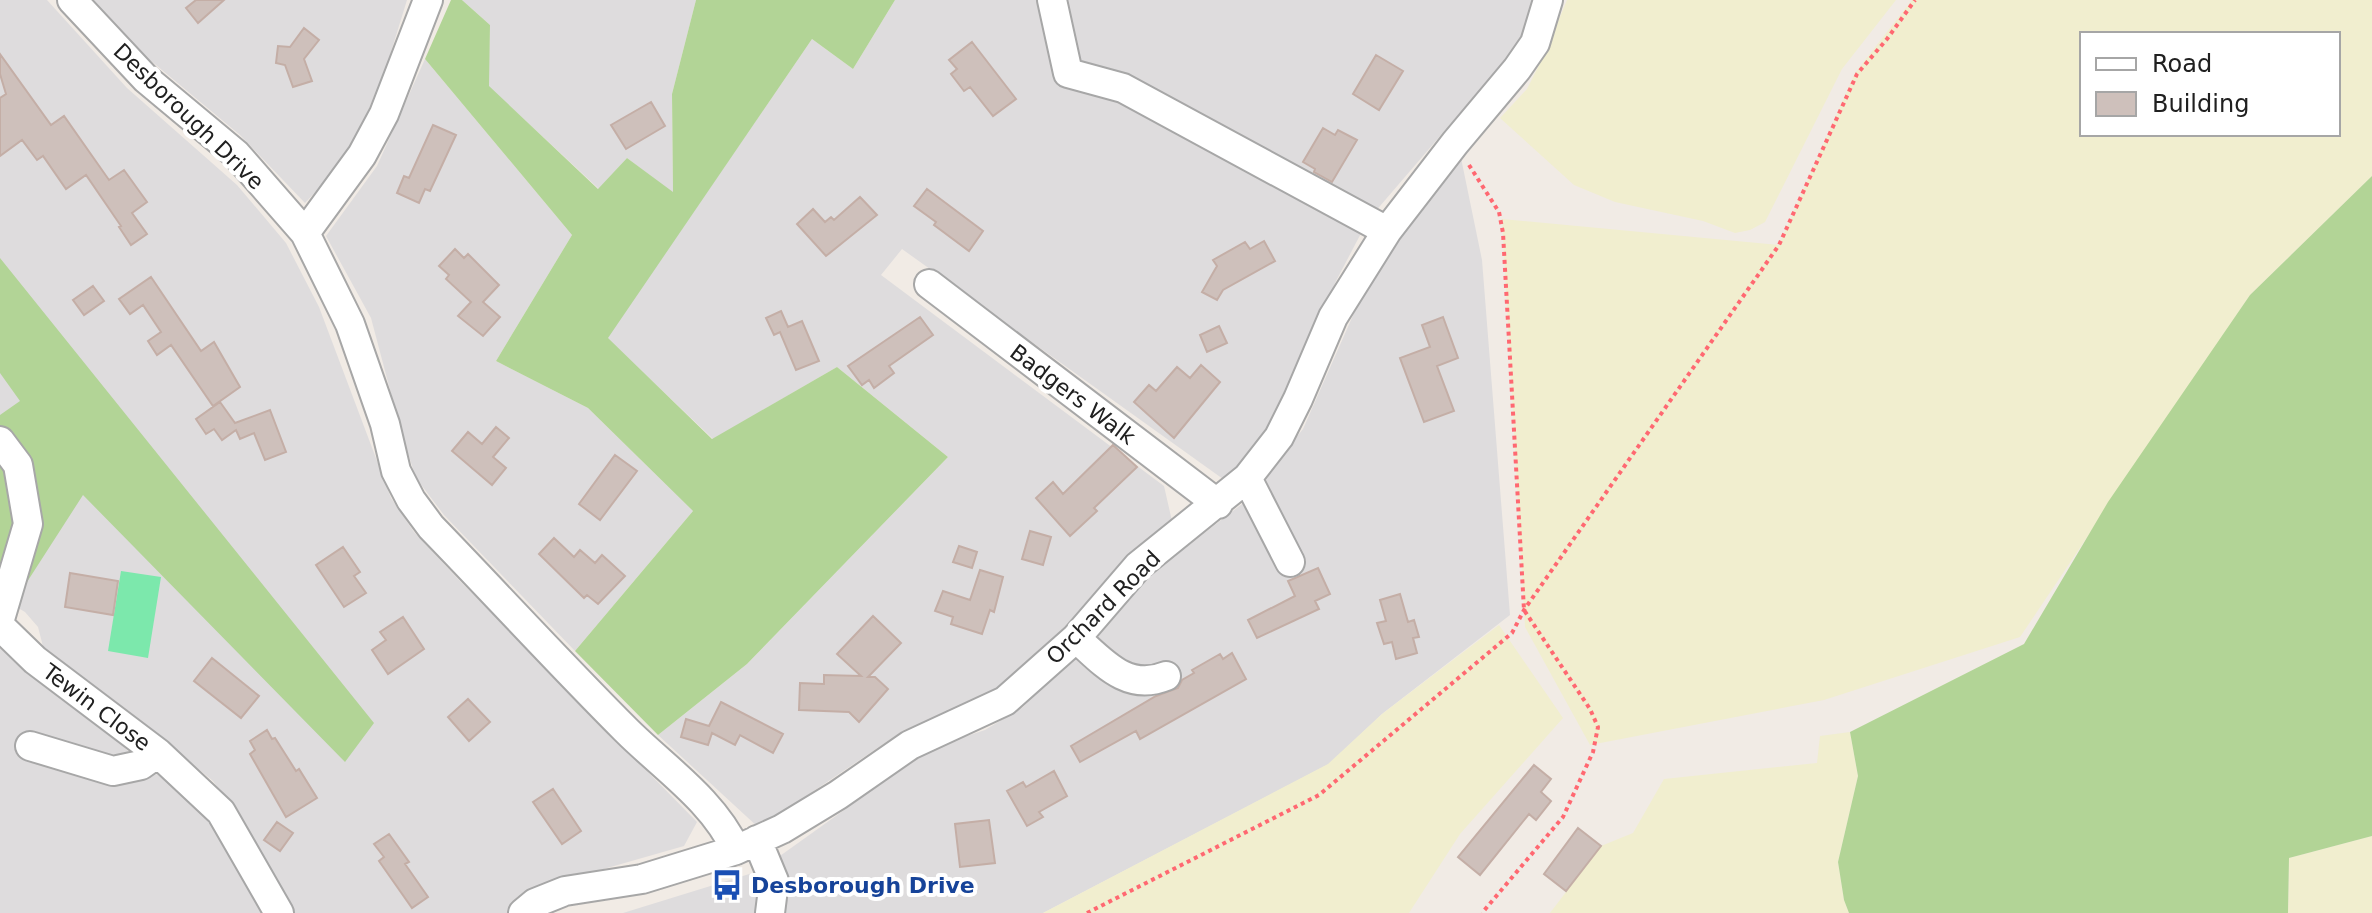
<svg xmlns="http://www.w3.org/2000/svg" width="2372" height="913" viewBox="0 0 2372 913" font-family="'DejaVu Sans',sans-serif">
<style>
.residential{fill:#dedcdd}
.farmland{fill:#f1eecf;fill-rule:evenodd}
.forest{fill:#b2d496}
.pitch{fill:#7ce8ac}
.building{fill:#cec0bb;stroke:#c4aea6;stroke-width:2}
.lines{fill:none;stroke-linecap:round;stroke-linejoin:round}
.minor-casing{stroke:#a7a7a7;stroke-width:32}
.path{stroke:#ff6871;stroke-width:4;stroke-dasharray:4 4;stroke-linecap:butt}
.minor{stroke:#fff;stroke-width:28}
.labels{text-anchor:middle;stroke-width:8;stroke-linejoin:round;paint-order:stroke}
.street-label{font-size:22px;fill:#202020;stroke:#fff}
.transit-label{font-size:22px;font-weight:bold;fill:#164399;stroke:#fff;text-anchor:start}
</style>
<rect width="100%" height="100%" fill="#f1ebe5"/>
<!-- residential -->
<path class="residential" d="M0 0H47L127 88 237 185 286 243 319 307 391 498 414 532 459 580 697 822 684 846 537 888 508 913H288L243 823 213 781 122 706 116 712 45 654 38 627 25 612 13 605 0 606Z
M90 0H407L386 68 349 156 305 203 240 135 132 45Z
M462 0H696L672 94 673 193 627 158 599 189 488 86 490 25Z
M895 0H1536L1525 37 1368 220 1336 281 1291 385 1261 443 1230 484 902 249 881 275 1164 486 1172 521 995 696 904 730 759 828 658 735 747 664 948 457 837 367 713 439 607 338 812 39 853 69Z
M425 59 572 235 496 361 588 408 693 511 575 651 444 515 416 478 402 435 371 318 326 236 377 166Z
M1461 158 1482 260 1510 615 1382 714 1329 764 1043 913H623L759 871 931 748 985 730 1023 707 1155 571 1242 504 1303 429 1380 254Z
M0 644 101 725 151 773 168 777 214 824 268 913H0Z"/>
<!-- farmland -->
<path class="farmland" d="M1567 0H1896L1842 69 1765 222 1750 230 1735 233 1703 221 1615 202 1574 185 1500 118 1527 89 1544 55Z
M1912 0H2372V176L2250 295 2020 637 1824 700 1590 745 1525 627 1502 219 1779 245 1855 73ZM2082 34H2338V134H2082Z
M1499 625 1563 718 1460 834 1409 913H1043L1328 764 1382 714Z
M1850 732 1858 776 1838 862 1844 900 1849 913H1550L1601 846 1633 833 1664 779 1817 763 1820 736Z
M2372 836V913H2288L2289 858Z"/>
<!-- forest -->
<path class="forest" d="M451 0H462L490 25 489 86 598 189 627 158 673 192 672 94 696 0H895L853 69 812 39 608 338 712 439 837 367 948 457 747 664 658 735 575 651 693 511 588 408 496 361 572 235 425 59Z
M2372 176V836L2289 858 2288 913H1849L1844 900 1838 862 1858 776 1850 732 2024 644 2108 502 2250 295Z
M0 258 374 723 345 762 83 495 18 596 0 594V415L20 401 0 373Z"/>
<!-- pitch -->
<path class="pitch" d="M121 571 161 577 148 658 108 651Z"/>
<!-- building -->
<path class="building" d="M196 0H224L198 23 186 8Z
M304 28 319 40 304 59 312 81 293 87 285 65 276 63 278 46 290 47Z
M972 42 1016 99 993 116 970 87 964 91 951 74 957 69 949 60Z
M0 54 51 125 64 116 109 180 124 170 147 202 132 213 147 234 131 245 119 227 121 226 86 175 66 189 43 156 37 160 22 140 0 156V98L6 94 0 74Z
M1376 55 1403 71 1379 110 1353 94Z
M651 102 665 126 626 149 611 125Z
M433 125 456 135 430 191 425 189 419 203 397 193 404 176 409 178Z
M1323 128 1335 135 1338 130 1357 140 1332 182 1314 172 1315 169 1303 162Z
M927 189 983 231 969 251 934 225 936 222 914 206Z
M860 197 877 215 826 256 797 224 813 209 825 222 831 217 834 220Z
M1264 241 1275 261 1223 290 1217 300 1202 292 1217 266 1213 260 1245 242 1250 249Z
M455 249 464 258 468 254 499 285 483 302 500 317 483 336 458 316 471 302 446 279 449 275 439 266Z
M151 277 201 351 214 342 240 387 213 406 171 345 157 355 148 341 161 332 143 305 130 314 119 299Z
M93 286 104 301 84 315 73 300Z
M781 311 788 327 802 321 819 361 796 370 780 332 774 335 766 318Z
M920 317 933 335 889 366 894 373 874 388 869 380 862 385 848 366Z
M1443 317 1458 358 1437 366 1454 411 1424 422 1400 358 1430 347 1422 325Z
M1219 326 1227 343 1207 352 1200 335Z
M1201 365 1220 382 1174 438 1134 402 1149 385 1156 391 1177 367 1190 378Z
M220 402 235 423 270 410 286 452 265 460 254 433 240 439 236 430 222 440 214 429 206 434 196 419Z
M496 427 509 438 493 457 506 468 492 485 452 451 468 432 482 444Z
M1113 445 1137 467 1094 508 1097 511 1070 536 1036 498 1053 482 1063 494Z
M615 455 637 471 600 520 579 504Z
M1030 531 1051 537 1043 565 1022 559Z
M554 538 574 557 580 550 595 563 602 555 625 576 598 604 587 595 584 598 539 554Z
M959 546 977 552 972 568 953 562Z
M343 547 360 572 354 576 366 593 344 607 316 565Z
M1318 568 1330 594 1315 601 1319 609 1257 638 1248 620 1295 596 1288 581Z
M980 570 1003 577 994 612 990 610 982 634 951 624 953 617 935 611 943 591 970 600Z
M70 573 118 581 113 615 65 607Z
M1400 594 1408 622 1414 620 1419 637 1413 638 1417 653 1396 659 1392 642 1384 644 1377 623 1386 621 1380 600Z
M873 616 901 643 868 677H875L888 689 859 722 849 712 799 710 800 683 824 684V675L861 676 837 654Z
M403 617 424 649 388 674 372 650 386 640 380 632Z
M1232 653 1246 679 1140 739 1136 731 1080 762 1071 746 1156 696 1178 688 1182 680 1194 673 1192 670 1220 654 1223 659Z
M212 658 259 696 241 718 194 681Z
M468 699 490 722 469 741 448 717Z
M721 702 783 734 773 753 740 735 735 745 712 733 708 745 681 737 686 719 709 726Z
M267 730 272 739 275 738 296 771 299 769 317 798 286 817 250 754 255 750 250 741Z
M1534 765 1551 779 1541 792 1551 801 1536 820 1529 814 1480 875 1458 857Z
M1054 771 1067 796 1039 812 1043 817 1027 826 1007 791 1023 782 1026 787Z
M553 789 581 831 562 844 533 802Z
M989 820 995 863 960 867 955 824Z
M277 822 293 833 280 851 264 840Z
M1578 828 1601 846 1566 891 1544 874Z
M389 834 409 862 405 864 428 897 412 908 379 861 384 857 374 844Z"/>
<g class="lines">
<defs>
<path id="minor" d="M72 0 146 79 236 154 305 233 350 324 385 424 396 471 411 500 431 527C496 594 560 664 626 730 664 768 713 800 736 850
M1052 0 1068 73 1123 88 1387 231
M305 233 362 155 384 114 428 0
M929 284 1218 504
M0 441 18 465 28 524 0 619
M1247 478 1290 562
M0 626 35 660 158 753 221 812 279 913
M1076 638C1103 662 1127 692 1166 676
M30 746 113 771 141 765 158 753
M757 840 774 881 770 913
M523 913 535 903 565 891 642 879 736 850 782 829 838 795 910 745 1005 701 1076 638 1138 566 1247 478 1279 437 1298 399 1333 317 1387 231 1455 143 1517 69 1535 43 1548 0"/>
</defs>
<!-- minor casing -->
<use href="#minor" class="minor-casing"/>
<!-- path -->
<path class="path" d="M1469 165 1499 212 1503 233 1524 610 1590 709 1598 727 1593 752 1563 817 1482 913
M1087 913 1319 795 1512 633 1524 610 1779 245 1857 74 1887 39 1915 0"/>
<!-- minor -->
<use href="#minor" class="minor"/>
</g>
<!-- icons -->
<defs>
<symbol id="bus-bare" viewBox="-9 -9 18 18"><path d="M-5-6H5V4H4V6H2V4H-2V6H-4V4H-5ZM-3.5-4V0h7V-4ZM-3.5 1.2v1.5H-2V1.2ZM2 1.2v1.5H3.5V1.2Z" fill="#1a4fb4" stroke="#fff" stroke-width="2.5" paint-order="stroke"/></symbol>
</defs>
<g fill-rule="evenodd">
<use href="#bus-bare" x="705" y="863" width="44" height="44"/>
</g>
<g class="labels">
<!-- street labels -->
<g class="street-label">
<text transform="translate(189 116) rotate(44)" y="8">Desborough Drive</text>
<text transform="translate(1073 394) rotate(37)" y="8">Badgers Walk</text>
<text transform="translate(1103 607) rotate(-45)" y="8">Orchard Road</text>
<text transform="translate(97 707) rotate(37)" y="8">Tewin Close</text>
</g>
<!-- transit labels -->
<g class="transit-label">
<text x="751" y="893">Desborough Drive</text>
</g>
</g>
<!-- legend -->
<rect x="2080" y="32" width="260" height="104" fill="#ffffff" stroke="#a6a6a6" stroke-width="2"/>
<rect x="2096" y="58" width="40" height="12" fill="#ffffff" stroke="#a6a6a6" stroke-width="2"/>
<text x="2152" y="72" font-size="24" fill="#202020">Road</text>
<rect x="2096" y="92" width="40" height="24" fill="#cec0bb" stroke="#a6a6a6" stroke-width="2"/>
<text x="2152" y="112" font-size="24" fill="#202020">Building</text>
</svg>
